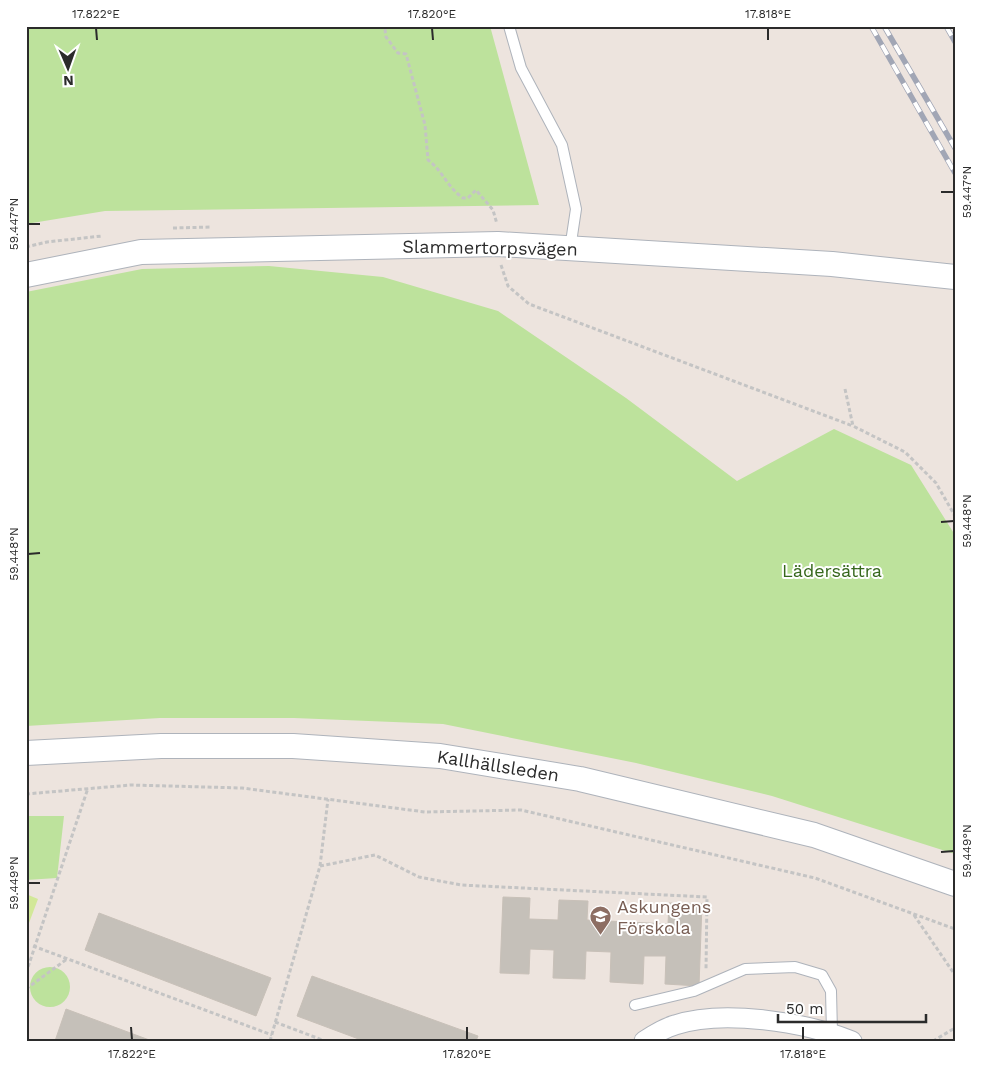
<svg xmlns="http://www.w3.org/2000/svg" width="981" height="1067" viewBox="0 0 981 1067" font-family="'Work Sans',sans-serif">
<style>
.green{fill:#bde29c}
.pitch{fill:#d2e898}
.building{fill:#c5c0b9;stroke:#c8c0b8}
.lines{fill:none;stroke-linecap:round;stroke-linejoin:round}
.service-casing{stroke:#aeb3bb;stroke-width:12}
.minor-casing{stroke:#aeb3bb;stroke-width:21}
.tertiary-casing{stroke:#aeb3bb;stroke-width:26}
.path{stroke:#c4c4c4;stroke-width:3;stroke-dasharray:4 2.5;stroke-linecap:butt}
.service{stroke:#fff;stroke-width:10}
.minor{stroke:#fff;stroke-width:19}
.tertiary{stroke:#fff;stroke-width:24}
.rail-casing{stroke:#a1a6b5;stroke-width:5.5}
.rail{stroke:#fff;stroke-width:4;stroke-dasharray:11;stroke-linecap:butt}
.ticks{fill:none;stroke:#2b2b2b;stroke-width:2}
.labels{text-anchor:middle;stroke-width:4;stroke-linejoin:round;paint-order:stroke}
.street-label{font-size:18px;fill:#2b2b2b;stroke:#fff}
.park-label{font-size:18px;fill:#36671c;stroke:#fff}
.education-label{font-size:18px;fill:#785e54;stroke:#fff;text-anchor:start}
.neatline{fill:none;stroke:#2b2b2b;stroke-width:2}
.ticks-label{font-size:12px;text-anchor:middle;fill:#2b2b2b}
</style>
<rect width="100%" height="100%" fill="#ede4de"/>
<!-- green -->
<path class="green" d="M26 26H490L539 205 105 211 26 224Z
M269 266 383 277 498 311 626 398 737 481 834 429 911 465 955 535V854L772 796 636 763 443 724 294 718H160L26 726V292L142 269Z
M26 816H64L57 878 26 880Z
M30 987a20 20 0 1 1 40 0a20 20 0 1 1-40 0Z"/>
<!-- pitch -->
<path class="pitch" d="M26 894 38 899 26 931Z"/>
<!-- building -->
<path class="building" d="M503 897 530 898 529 919 558 920 559 900 588 901 587 920 668 924 669 903 702 904 699 986 665 984 666 956H644L643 984 610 982 611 952 586 951 585 979 553 978 554 950 530 949 529 974 500 973Z
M99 913 271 978 256 1016 85 950Z
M312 976 478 1036 476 1041H364L297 1016Z
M66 1009 152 1041H55Z"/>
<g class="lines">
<defs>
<path id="service" d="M509 26 521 68 562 145 576 209 570 249
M635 1005 694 991 745 969 795 967 822 975 831 991 832 1033"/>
<path id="minor" d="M644 1041C653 1035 664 1028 675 1025 723 1009 805 1022 852 1041"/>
<path id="tertiary" d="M26 275 141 252 498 244 832 264 955 277
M26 753 161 746H293L440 756 580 779 814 835 955 884"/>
</defs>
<!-- service casing -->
<use href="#service" class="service-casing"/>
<!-- minor casing -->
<use href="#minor" class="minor-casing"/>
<!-- tertiary casing -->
<use href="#tertiary" class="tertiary-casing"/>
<!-- path -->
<path class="path" d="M379 26 385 30 386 37 398 53 406 54 425 125 428 160C442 170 448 188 463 198H468L476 190 493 210 497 224
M173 228 212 227
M26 247 47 242 102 236
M501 265 508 286 529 304 853 426
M845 389 853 426 905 452 936 483 955 516
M26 794 131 785 242 788 425 812 521 810 815 878 955 929
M320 866 375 855 419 877 461 885 707 897 706 970
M914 915 955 975
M33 946 272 1035
M26 973 88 788
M26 989 67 959
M275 1022 325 1041
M270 1041 320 866 328 799
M933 1041 955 1028"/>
<!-- service -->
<use href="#service" class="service"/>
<!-- minor -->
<use href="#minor" class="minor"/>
<!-- tertiary -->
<use href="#tertiary" class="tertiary"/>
<defs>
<path id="rail" d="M871 26 955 173
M884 26 955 148
M946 26 955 42"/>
</defs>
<!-- rail casing -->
<use href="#rail" class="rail-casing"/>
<!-- rail -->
<use href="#rail" class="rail"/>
</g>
<!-- ticks -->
<path class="ticks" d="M96 28 97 40M432 28 433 40M768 28V40M941 192H954M28 224H40M941 522 954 521M28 554 40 553M941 852 954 851M28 883H40M131 1027 132 1040M467 1027V1040M803 1027V1040"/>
<!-- icons -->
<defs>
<symbol id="school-pin" viewBox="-11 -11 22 30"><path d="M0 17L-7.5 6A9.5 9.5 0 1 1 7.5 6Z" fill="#8d6e63" stroke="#fff"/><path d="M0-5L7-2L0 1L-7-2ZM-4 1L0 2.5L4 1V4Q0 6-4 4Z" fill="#fff"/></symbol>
</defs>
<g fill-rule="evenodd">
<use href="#school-pin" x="588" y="904" width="25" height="34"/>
</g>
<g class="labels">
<!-- street labels -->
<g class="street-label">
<text transform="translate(490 248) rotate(1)" y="6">Slammertorpsvägen</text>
<text transform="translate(498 766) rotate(9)" y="6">Kallhällsleden</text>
</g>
<!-- park labels -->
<g class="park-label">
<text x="832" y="577">Lädersättra</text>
</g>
<!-- education labels -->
<g class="education-label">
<text x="617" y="913">Askungens<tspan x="617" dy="21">Förskola</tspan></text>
</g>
</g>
<!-- border -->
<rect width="981" height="1067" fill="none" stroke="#ffffff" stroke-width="55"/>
<!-- north arrow -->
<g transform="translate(68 68) rotate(178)" stroke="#ffffff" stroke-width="4" paint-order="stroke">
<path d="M0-4L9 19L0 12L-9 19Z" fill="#2b2b2b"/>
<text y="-8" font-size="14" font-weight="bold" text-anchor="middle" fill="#2b2b2b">N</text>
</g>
<!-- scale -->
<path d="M778 1014v8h148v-8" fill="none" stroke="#2b2b2b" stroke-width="2.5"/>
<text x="786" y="1014" font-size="15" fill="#2b2b2b" stroke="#ffffff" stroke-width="4" paint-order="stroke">50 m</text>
<rect x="28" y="28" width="926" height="1012" class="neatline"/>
<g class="ticks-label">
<text x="96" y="18">17.822°E</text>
<text x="432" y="18">17.820°E</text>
<text x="768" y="18">17.818°E</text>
<text transform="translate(967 192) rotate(-90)" y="4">59.447°N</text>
<text transform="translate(14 224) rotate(-90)" y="4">59.447°N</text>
<text transform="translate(967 521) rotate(-90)" y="4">59.448°N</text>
<text transform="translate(14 554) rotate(-90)" y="4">59.448°N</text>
<text transform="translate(967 851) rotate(-90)" y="4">59.449°N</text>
<text transform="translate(14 883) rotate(-90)" y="4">59.449°N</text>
<text x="132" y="1058">17.822°E</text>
<text x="467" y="1058">17.820°E</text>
<text x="803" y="1058">17.818°E</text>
</g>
</svg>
